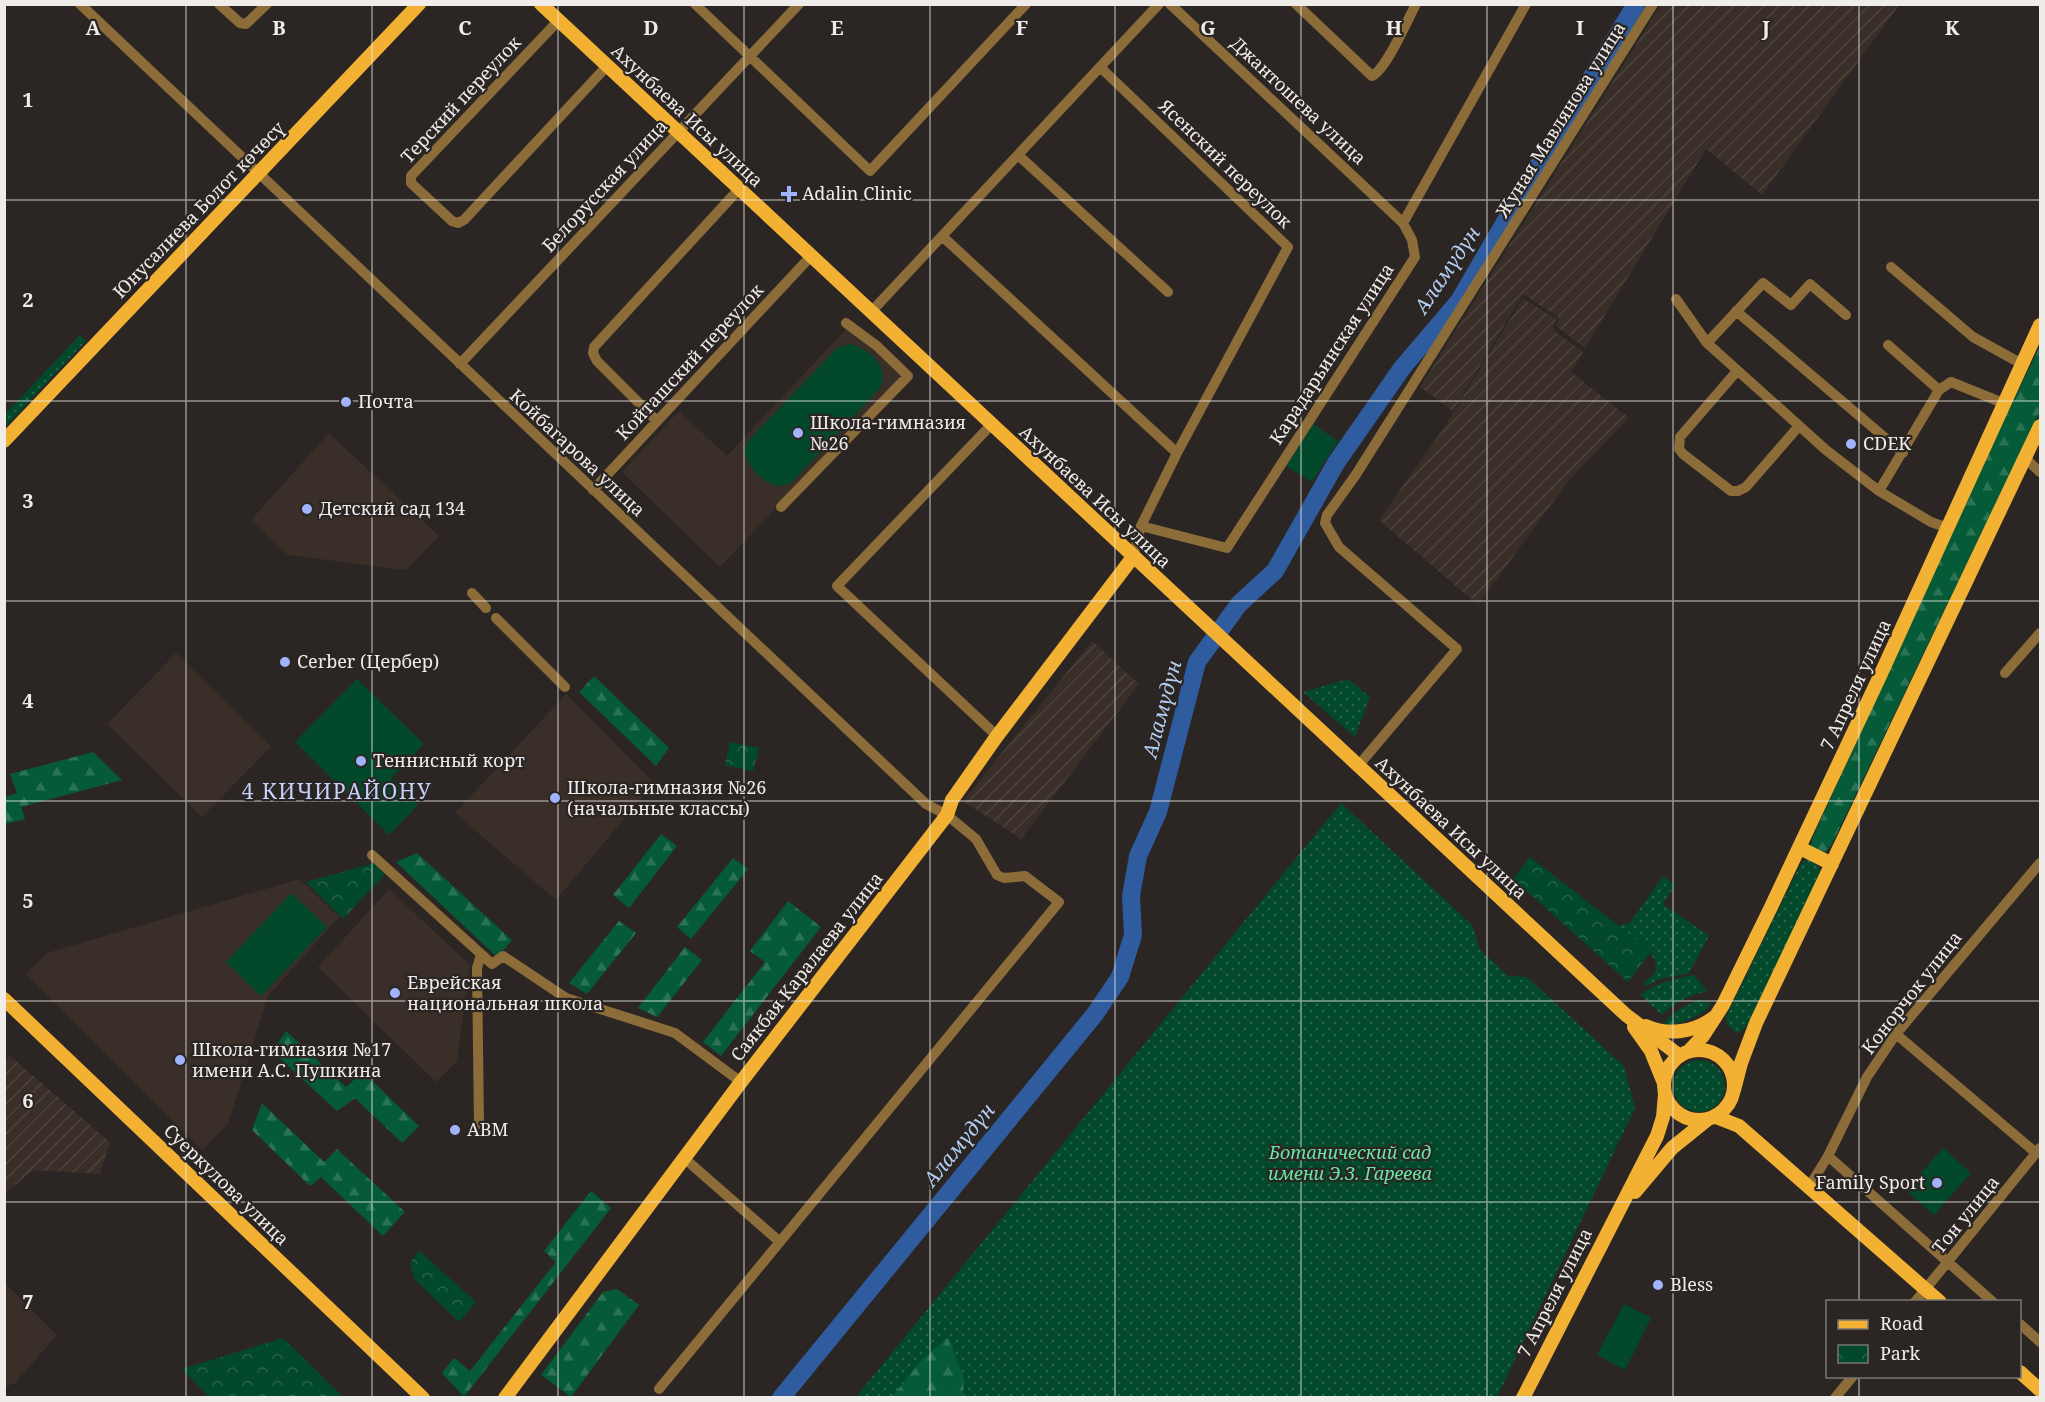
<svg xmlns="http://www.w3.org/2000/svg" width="2045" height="1402" viewBox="0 0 2045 1402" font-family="'Noto Serif',serif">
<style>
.industrial{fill:url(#industrial-furrows)}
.built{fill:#392f28}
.grass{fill:url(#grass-dots)}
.forest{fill:url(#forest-firs)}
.park{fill:url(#park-crowns)}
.pitch{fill:#02492c}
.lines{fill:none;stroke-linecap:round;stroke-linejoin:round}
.river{stroke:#2f5c9e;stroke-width:18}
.minor{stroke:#8c6c38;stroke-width:10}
.major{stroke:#f3b133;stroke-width:14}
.grid{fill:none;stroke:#f0ecea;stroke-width:1.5;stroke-opacity:0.55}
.poi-dot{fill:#a0b3fd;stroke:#2b2623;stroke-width:2}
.labels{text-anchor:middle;stroke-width:4.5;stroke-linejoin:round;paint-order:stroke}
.street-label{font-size:18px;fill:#f0ecea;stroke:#2b2623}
.poi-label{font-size:18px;fill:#f0ecea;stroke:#2b2623;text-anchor:start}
.park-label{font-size:18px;font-style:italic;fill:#66e7a5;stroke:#2b2623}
.water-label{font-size:20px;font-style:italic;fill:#b4cef3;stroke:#2b2623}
.quarter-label{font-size:21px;letter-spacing:1.5px;fill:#c5d1fb;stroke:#2b2623}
.grid-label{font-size:20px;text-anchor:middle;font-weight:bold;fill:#f0ecea;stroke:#2b2623;stroke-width:4.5;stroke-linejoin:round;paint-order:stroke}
</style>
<defs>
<pattern id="industrial-furrows" width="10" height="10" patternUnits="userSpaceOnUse" patternTransform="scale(1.5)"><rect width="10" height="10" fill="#392f28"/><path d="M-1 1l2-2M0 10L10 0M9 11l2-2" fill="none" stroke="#4c433d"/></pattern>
<pattern id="grass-dots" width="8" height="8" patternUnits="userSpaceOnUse" patternTransform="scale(1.5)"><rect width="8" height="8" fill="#02492c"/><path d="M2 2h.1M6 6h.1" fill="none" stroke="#27634b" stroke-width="1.8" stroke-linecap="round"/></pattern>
<pattern id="forest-firs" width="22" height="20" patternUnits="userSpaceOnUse" patternTransform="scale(1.5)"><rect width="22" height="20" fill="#055b38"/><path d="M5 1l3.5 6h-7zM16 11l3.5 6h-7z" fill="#2a7355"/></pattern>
<pattern id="park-crowns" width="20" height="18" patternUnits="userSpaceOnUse" patternTransform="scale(1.5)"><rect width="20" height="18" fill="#02492c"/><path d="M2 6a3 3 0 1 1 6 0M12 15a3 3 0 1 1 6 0" fill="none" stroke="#27634b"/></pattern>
</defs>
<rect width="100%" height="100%" fill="#2b2623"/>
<!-- industrial -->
<path class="industrial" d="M1661 5H1899L1762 195 1706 149 1585 348 1556 326 1558 317 1523 294 1453 411 1420 387Z
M1523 298 1556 319 1553 330 1583 352 1571 372 1629 418 1569 480 1478 605 1379 520 1445 426Z
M1092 641 1139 684 1021 839 963 801Z
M10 1056 110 1142 100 1174 33 1170 5 1193 4 1062Z"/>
<!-- built -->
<path class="built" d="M849 326 902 376 720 567 622 472 679 411 727 456Z
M329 433 439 536 406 570 288 555 251 520Z
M176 653 271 747 202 817 107 724Z
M566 694 654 783 556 900 455 813Z
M300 879 339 917 268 996 228 1124 202 1150 26 974 47 953Z
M389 889 470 965 457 1061 436 1082 318 967Z
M4 1282 57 1335 15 1383 5 1387Z"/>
<!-- grass -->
<path class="grass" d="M80 335 86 341 5 427V414Z
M1348 679 1370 697 1355 737 1303 692Z
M1341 803 1473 926 1479 949 1508 976 1527 977 1624 1066 1635 1108 1497 1397 855 1398Z
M1810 859 1816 863 1820 870 1818 877 1747 1026 1739 1032H1735L1727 1024 1726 1017 1799 867 1804 861Z
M1663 876 1675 885 1663 904 1709 936 1689 973 1658 980 1645 987 1644 982C1655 976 1660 967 1652 956L1612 927 1630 923Z
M1694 975 1707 991C1688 996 1675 1002 1662 1015L1640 995C1656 983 1674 978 1694 975Z
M1699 1000 1711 1003C1702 1018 1681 1023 1663 1026 1670 1012 1685 1006 1699 1000Z
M1673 1086a26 26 0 1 1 52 0a26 26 0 1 1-52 0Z"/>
<!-- forest -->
<path class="forest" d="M2040 346V411L1832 844 1825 853 1811 846 1812 839 2001 426Z
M594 676 669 748 656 766 579 692Z
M93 752 122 780 21 807 25 819 5 824V797L17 793 10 774Z
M661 834 677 846 629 908 613 895Z
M417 853 512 940 497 957 396 862Z
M733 858 748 869 691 939 677 927Z
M788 901 821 927 721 1056 703 1042 765 962 750 951Z
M619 921 636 933 587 994 569 983Z
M685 947 702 960 657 1017 638 1008Z
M286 1031 346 1087 363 1072 419 1126 402 1143 355 1098 337 1111 273 1052Z
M262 1103 324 1162 337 1149 405 1212 383 1236 321 1177 310 1186 252 1130Z
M591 1191 611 1208 464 1397 442 1373 454 1358 470 1371 556 1262 544 1251Z
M617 1289 639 1305 571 1397 541 1375 603 1292Z
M948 1338 964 1378 963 1397H892L923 1358Z"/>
<!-- park -->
<path class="park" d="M730 742 759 748 753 771 725 765Z
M1530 857 1651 951 1628 982 1513 879Z
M374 863 385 874 343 919 306 882Z
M419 1251 476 1302 459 1322 415 1280 410 1263Z
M283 1338 343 1397H209L182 1369Z"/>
<!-- pitch -->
<path class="pitch" d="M851 344C871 352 888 363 881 387L791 483C790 483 783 486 782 486 766 487 747 467 745 452 745 450 747 444 747 442L838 347Z
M1313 424 1338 441 1312 482 1286 466Z
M357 679 424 744 391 778 418 805 389 835 295 742Z
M291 893 327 927 261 996 226 962Z
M1943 1148 1971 1173 1934 1215 1906 1190Z
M1624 1304 1651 1318 1625 1370 1597 1355Z"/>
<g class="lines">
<!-- river -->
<path class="river" d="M781 1398 1095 1014 1120 977 1133 935 1131 896 1138 856 1158 812 1197 662 1239 604 1275 571 1336 463 1402 368 1459 301 1536 169 1636 4"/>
<!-- minor -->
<path class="minor" d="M80 4 926 804 947 815 976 839 997 875 1004 878 1025 876 1059 902 659 1389
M219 4 240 23 246 24 267 4
M695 4 870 171 1026 4
M1170 4 1403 223
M1296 4 1372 76C1386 70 1408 19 1416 4
M558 21 411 176V183L452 221 458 223 464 220 607 66
M1100 67 1288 247 1177 453 1141 526
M1018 155 1168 292
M942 236 1177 453
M1891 267 1973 337 2022 364
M1676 299 1707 343 1826 450 1879 491 1931 522 1948 528
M1736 311 1903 453
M871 312 1159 4
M1707 343 1763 283 1791 305 1810 284 1846 315
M1888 345 1939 390
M460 364 799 4
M1737 371 1680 437 1679 449 1683 454 1731 491H1738L1746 487 1799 426
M657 421 597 361 593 353 594 347 739 189
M991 425 837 586 997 736
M2025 458 2040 472
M593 490 811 256
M1879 491 1939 390 1951 382 2003 403
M781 507 908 376 877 346 846 323
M1133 557 1141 526 1227 548 1415 257 1412 240 1403 223 1526 4
M472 593 486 608
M496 618 565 687
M2005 673 2040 633
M1358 766 1457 649 1339 547 1325 523 1327 515 1355 476 1653 4
M372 855 492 964 503 956 566 998 675 1033 741 1082
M1896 1034 2036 1153
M479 1124 477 968 481 954
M1828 1156 1993 1302
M684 1158 780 1242
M1809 1187 1828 1156 1867 1077 1896 1034 2040 863
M1915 1302 2040 1148
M2020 1324 2040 1342
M1835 1398 1853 1376"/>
<!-- major -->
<path class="major" d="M541 4 1626 1015 1680 1056
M4 441 419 4
M1800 848 1832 864
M4 999 423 1398
M1646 1026C1668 1036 1695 1032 1713 1018
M1634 1027 1651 1051 1664 1083
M1664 1085a35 35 0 1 1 70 0a35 35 0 1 1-70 0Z
M1688 1052 1703 1036 1723 1005 1771 907 1879 678 2040 325
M1734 1090 1741 1063 1756 1023 2040 426
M1716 1117 1739 1126 1940 1302
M1635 1192 1672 1148 1708 1119
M2020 1372 2040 1390
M505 1398 741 1082 947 815 952 800 997 736 1133 557
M1523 1398 1657 1136 1663 1117 1665 1094"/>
</g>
<!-- grid -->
<path class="grid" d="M186 4V1398M372 4V1398M558 4V1398M744 4V1398M930 4V1398M1115 4V1398M1301 4V1398M1487 4V1398M1673 4V1398M1859 4V1302M4 200H2040M4 401H2040M4 601H2040M4 801H2040M4 1001H2040M4 1202H2040M1859 1376V1398"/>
<!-- markers -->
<g class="poi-dot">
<path d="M786 185h6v6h6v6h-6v6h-6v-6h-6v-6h6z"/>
<circle cx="346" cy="402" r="6"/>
<circle cx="798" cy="433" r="6"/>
<circle cx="1851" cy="444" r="6"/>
<circle cx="307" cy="509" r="6"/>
<circle cx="285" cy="662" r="6"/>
<circle cx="361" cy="761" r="6"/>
<circle cx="555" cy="798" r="6"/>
<circle cx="395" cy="993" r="6"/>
<circle cx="180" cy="1060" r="6"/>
<circle cx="455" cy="1130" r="6"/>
<circle cx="1937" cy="1183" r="6"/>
<circle cx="1658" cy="1285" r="6"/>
</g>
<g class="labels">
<!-- street labels -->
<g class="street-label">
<text transform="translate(461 100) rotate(-47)" y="6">Терский переулок</text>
<text transform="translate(1298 101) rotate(43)" y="6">Джантошева улица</text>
<text transform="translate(687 116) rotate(43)" y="6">Ахунбаева Исы улица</text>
<text transform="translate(1561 120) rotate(-58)" y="6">Жуная Мавлянова улица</text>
<text transform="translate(1225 164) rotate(44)" y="6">Ясенский переулок</text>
<text transform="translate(605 186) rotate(-47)" y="6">Белорусская улица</text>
<text transform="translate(199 210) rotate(-46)" y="6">Юнусалиева Болот көчөсү</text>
<text transform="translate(1332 354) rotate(-57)" y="6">Карадарьинская улица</text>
<text transform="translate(690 362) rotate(-47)" y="6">Койташский переулок</text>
<text transform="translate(577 453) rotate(43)" y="6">Койбагарова улица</text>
<text transform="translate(1095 497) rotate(43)" y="6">Ахунбаева Исы улица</text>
<text transform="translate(1856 685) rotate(-65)" y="6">7 Апреля улица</text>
<text transform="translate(1451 828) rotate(43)" y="6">Ахунбаева Исы улица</text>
<text transform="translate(807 967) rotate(-52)" y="6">Саякбая Каралаева улица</text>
<text transform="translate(1912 993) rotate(-52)" y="6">Конорчок улица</text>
<text transform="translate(226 1185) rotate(44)" y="6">Суеркулова улица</text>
<text transform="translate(1966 1215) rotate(-51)" y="6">Тон улица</text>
<text transform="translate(1555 1293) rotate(-63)" y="6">7 Апреля улица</text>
</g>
<!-- poi labels -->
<g class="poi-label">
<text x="802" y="200">Adalin Clinic</text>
<text x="358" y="408">Почта</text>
<text x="810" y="429">Школа-гимназия<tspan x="810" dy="21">№26</tspan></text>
<text x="1863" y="450">CDEK</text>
<text x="319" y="515">Детский сад 134</text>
<text x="297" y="668">Cerber (Цербер)</text>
<text x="373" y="767">Теннисный корт</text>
<text x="567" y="794">Школа-гимназия №26<tspan x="567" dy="21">(начальные классы)</tspan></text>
<text x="407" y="989">Еврейская<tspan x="407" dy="21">национальная школа</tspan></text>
<text x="192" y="1056">Школа-гимназия №17<tspan x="192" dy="21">имени А.С. Пушкина</tspan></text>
<text x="467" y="1136">ABM</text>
<text x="1925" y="1189" text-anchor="end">Family Sport</text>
<text x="1670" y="1291">Bless</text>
</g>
<!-- park labels -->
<g class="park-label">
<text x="1350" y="1159">Ботанический сад<tspan x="1350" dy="21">имени Э.З. Гареева</tspan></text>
</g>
<!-- water labels -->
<g class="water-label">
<text transform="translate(1447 270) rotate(-56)" y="7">Аламүдүн</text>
<text transform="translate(1162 709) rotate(-75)" y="7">Аламүдүн</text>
<text transform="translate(959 1145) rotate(-51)" y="7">Аламүдүн</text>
</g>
<!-- quarter labels -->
<g class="quarter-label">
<text x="337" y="799">4 КИЧИРАЙОНУ</text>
</g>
</g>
<g class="grid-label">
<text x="93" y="35">A</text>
<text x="279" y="35">B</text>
<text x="465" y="35">C</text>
<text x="651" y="35">D</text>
<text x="837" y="35">E</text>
<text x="1022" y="35">F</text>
<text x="1208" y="35">G</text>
<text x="1394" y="35">H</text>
<text x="1580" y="35">I</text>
<text x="1766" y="35">J</text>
<text x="1952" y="35">K</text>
<text x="28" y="107">1</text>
<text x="28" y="307">2</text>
<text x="28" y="508">3</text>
<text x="28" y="708">4</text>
<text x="28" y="908">5</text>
<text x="28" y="1108">6</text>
<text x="28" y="1309">7</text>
</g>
<!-- border -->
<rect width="2045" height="1402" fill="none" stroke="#f0ecea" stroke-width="12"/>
<!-- legend -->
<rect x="1826" y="1300" width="195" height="78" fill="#2b2623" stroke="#7a7573" stroke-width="1.5"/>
<rect x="1838" y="1320" width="30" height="9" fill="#f3b133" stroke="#7a7573" stroke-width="1.5"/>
<text x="1880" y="1330" font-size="18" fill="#f0ecea">Road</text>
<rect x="1838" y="1345" width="30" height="18" fill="url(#park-crowns)" stroke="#7a7573" stroke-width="1.5"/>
<text x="1880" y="1360" font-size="18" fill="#f0ecea">Park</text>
</svg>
